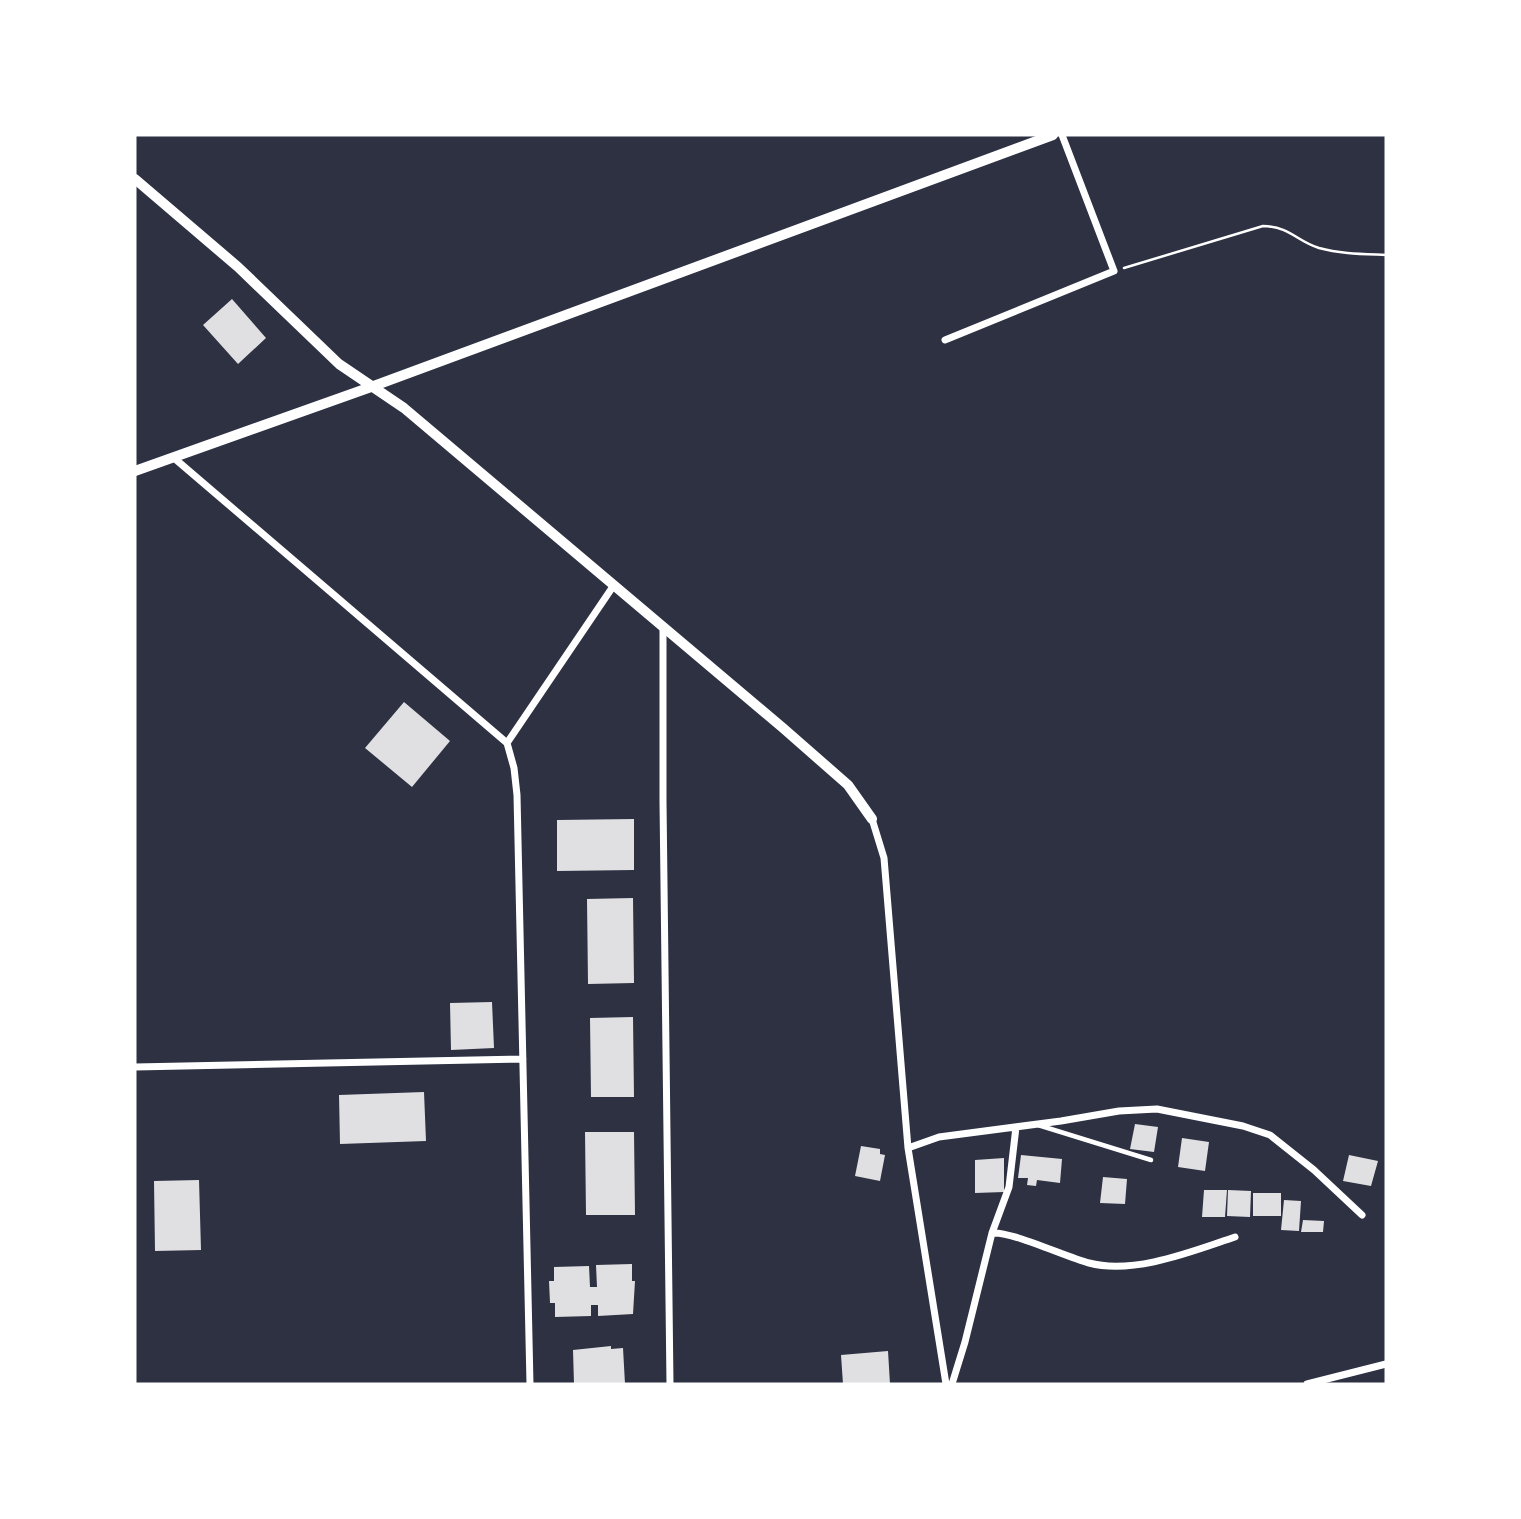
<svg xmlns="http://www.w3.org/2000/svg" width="1521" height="1519" viewBox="0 0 1521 1519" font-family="'Asap Condensed',sans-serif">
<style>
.building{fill:#e0e0e3}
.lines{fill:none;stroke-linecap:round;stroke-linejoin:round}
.path{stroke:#fff;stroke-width:2.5}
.service{stroke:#fff;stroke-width:4.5}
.minor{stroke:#fff;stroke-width:7}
.tertiary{stroke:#fff;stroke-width:10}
</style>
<rect width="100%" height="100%" fill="#2d3142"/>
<!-- building -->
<path class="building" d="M232 299 266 338 238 364 203 325Z
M404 702 450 741 412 787 365 748Z
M634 819V870L557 871V820Z
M633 898 634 983 588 984 587 899Z
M492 1002 494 1048 451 1050 450 1003Z
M633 1017 634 1097H591L590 1018Z
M424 1092 426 1141 340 1144 339 1095Z
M1135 1124 1158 1127 1154 1152 1130 1149Z
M585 1132H634L635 1215H586Z
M1182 1138 1209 1142 1205 1171 1178 1167Z
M861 1146 880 1149V1154L885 1155 880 1181 855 1176Z
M1021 1155 1062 1159 1060 1183 1037 1180 1036 1186 1027 1185 1028 1178H1018Z
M1349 1155 1378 1161 1371 1186 1343 1181Z
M1004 1158V1192L975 1193V1160Z
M1103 1177 1127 1179 1125 1204 1100 1203Z
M199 1180 201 1250 155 1251 154 1181Z
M1204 1190H1227L1225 1217H1202Z
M1228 1190 1251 1191 1250 1217 1227 1216Z
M1253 1193H1281V1216H1253Z
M1284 1200 1301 1201 1299 1231 1281 1230Z
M1303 1220 1324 1221 1323 1232H1301Z
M632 1264V1281H635L633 1314 598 1316V1305H591V1316L555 1317V1303H550L549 1281H554V1267L589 1266 590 1287H597L596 1265Z
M611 1346V1349L623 1348 625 1384H574L573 1350Z
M888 1351 890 1384H843L841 1355Z"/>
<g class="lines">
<!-- path -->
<path class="path" d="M1124 268 1263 226C1291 227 1296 241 1319 248 1341 254 1364 254 1386 255"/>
<!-- service -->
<path class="service" d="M1038 1125 1151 1160"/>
<!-- minor -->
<path class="minor" d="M945 340 1114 271 1062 135
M174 458 507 743
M663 627V801L670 1384
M872 819 884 858 908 1148 946 1384
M135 1067 523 1059
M908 1148 939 1137 1061 1121 1119 1111 1157 1109 1243 1126 1270 1135 1314 1170 1362 1215
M992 1233 1009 1187 1016 1127
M530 1384 517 795 514 768 507 743 614 585
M952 1384 965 1342 992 1233C1011 1231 1066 1257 1089 1263 1134 1275 1193 1251 1235 1237
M1307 1384 1386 1364"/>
<!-- tertiary -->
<path class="tertiary" d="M135 179 238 267 339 364 404 408 783 728 848 785 872 819
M135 471 371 387 1053 135"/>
</g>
<!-- border -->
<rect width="1521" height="1519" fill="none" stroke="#ffffff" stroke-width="273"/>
</svg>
